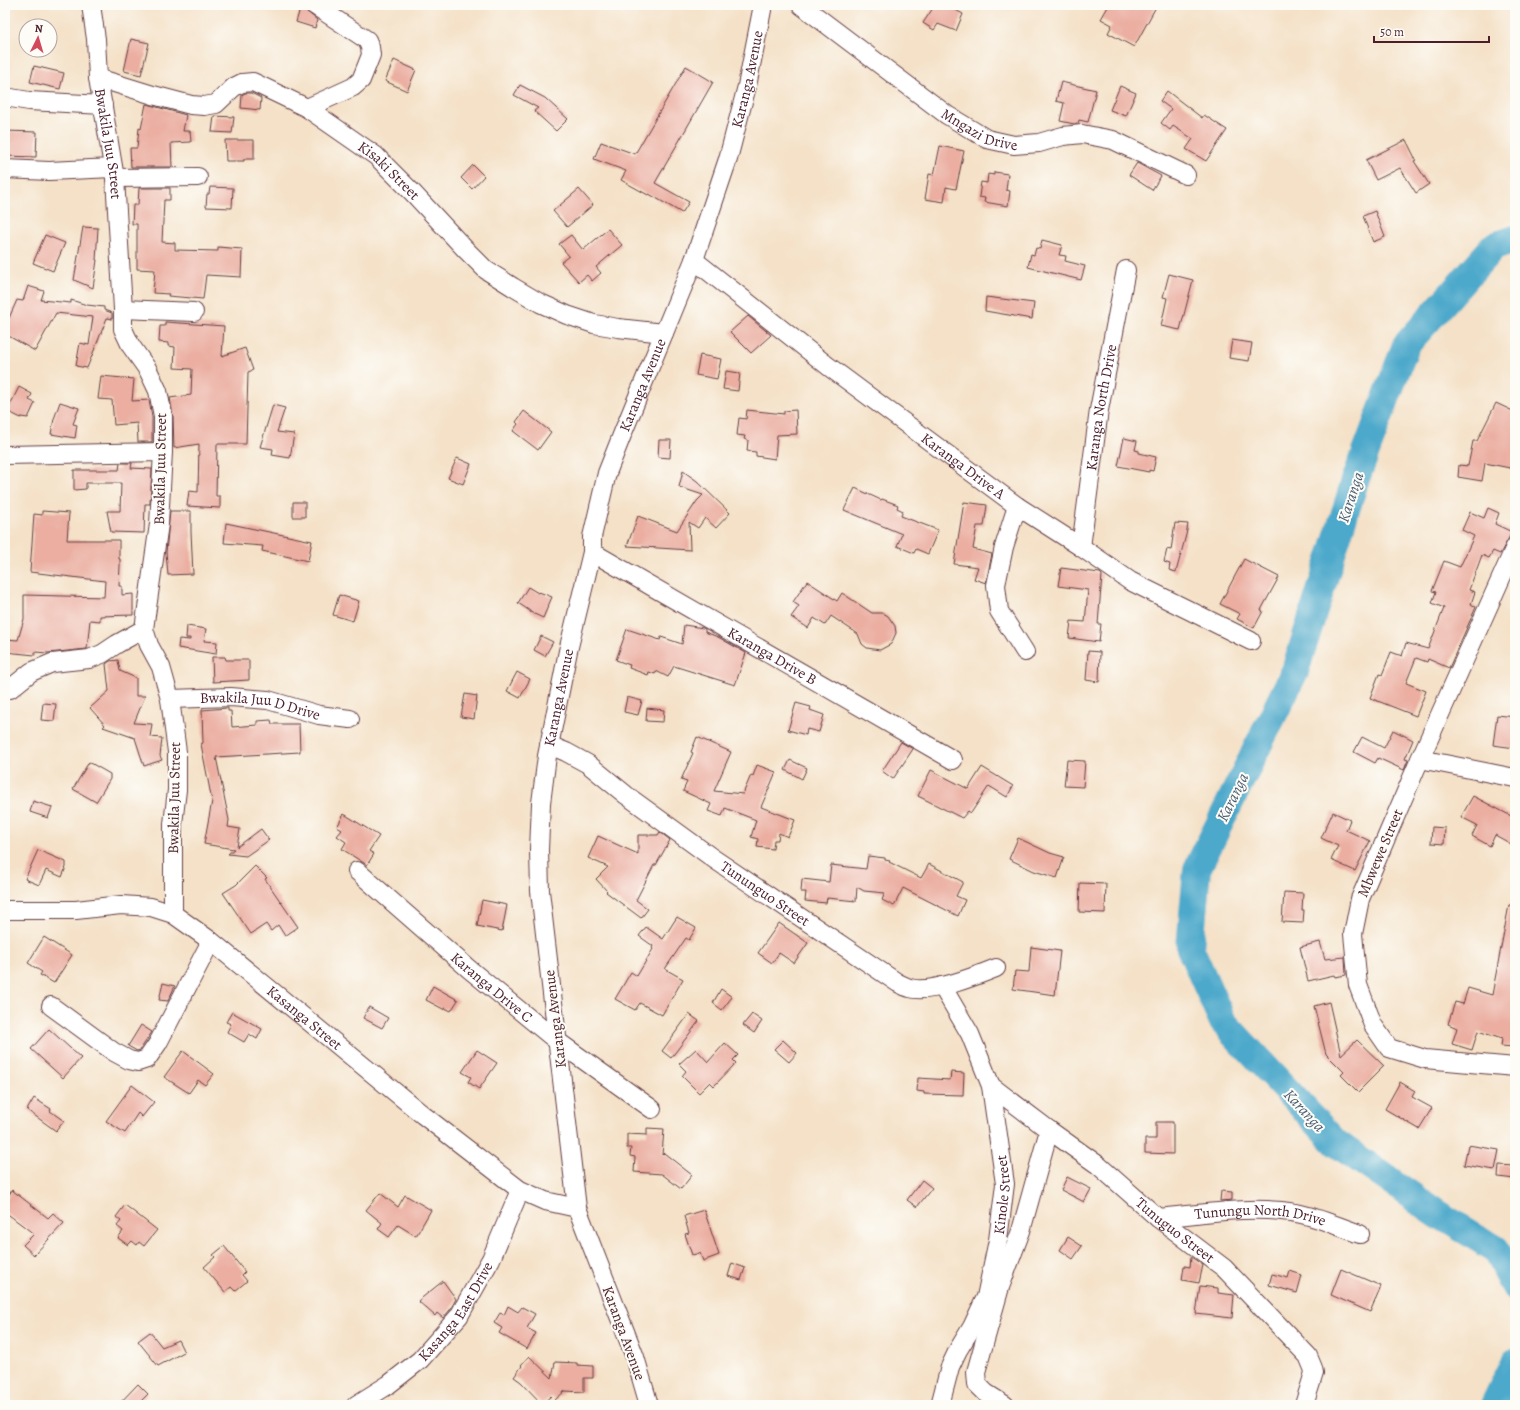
<svg xmlns="http://www.w3.org/2000/svg" width="1520" height="1410" viewBox="0 0 1520 1410" font-family="Alegreya,serif">
<style>
.lines{fill:none;stroke-linecap:round;stroke-linejoin:round}
.river{stroke:#4da9cb;stroke-width:28}
.building{fill:#ebaea1}
.minor-casing{stroke:#643c42;stroke-width:20}
.minor{stroke:#fff;stroke-width:18}
.labels{text-anchor:middle;stroke-width:4;stroke-linejoin:round;paint-order:stroke}
.street-label{font-size:15px;fill:#4a1f2b;stroke:#fdfcf7}
.water-label{font-size:16px;font-style:italic;fill:#4b5d73;stroke:#fdfcf7}
</style>
<rect width="100%" height="100%" fill="#fdfcf7"/>
<filter id="ink" filterUnits="userSpaceOnUse"><feTurbulence type="fractalNoise" baseFrequency=".025" numOctaves="2"/><feDisplacementMap in="SourceGraphic" scale="8" xChannelSelector="R" yChannelSelector="G"/><feConvolveMatrix kernelMatrix="1 2 1 2 8 2 1 2 1" color-interpolation-filters="sRGB"/></filter>
<filter id="wash" filterUnits="userSpaceOnUse"><feTurbulence type="fractalNoise" baseFrequency=".012" numOctaves="4" result="noise"/><feDisplacementMap in="SourceGraphic" scale="16" xChannelSelector="R" yChannelSelector="G"/><feGaussianBlur stdDeviation="0.9" result="paint"/><feColorMatrix in="noise" values="0 0 0 0 0 0 0 0 0 0 0 0 0 0 0 0 0 1.4 0 .05"/><feComposite in="paint" operator="in"/></filter>
<g filter="url(#wash)">
<rect width="100%" height="100%" fill="#f4e1c7"/>
<g class="lines">
<!-- river -->
<path class="river" d="M1515 239 1494 246 1406 345 1355 481 1295 671 1197 869 1190 948 1223 1022 1336 1143 1438 1214 1496 1249 1515 1287
M1494 1405 1515 1361"/>
</g>
<g id="blocks">
<!-- building -->
<path class="building" d="M935 5H946L963 14 956 31 938 24 934 30 923 23Z
M1109 5H1157L1134 47 1108 33 1112 25 1101 19Z
M300 9 305 10 317 20 315 28 296 22Z
M131 39 149 43 141 75 124 71Z
M394 60 416 70 407 91 385 81Z
M34 66 64 73 60 89 30 82Z
M686 66 713 82 655 183 689 202 682 213 649 194 648 195 621 180 626 171 594 159 601 142 635 154Z
M1061 82 1096 90 1088 122 1079 120 1078 124H1074L1060 121 1064 103 1056 101Z
M520 85 545 98 568 119 556 131 534 111 538 108 514 95Z
M1120 86 1136 93 1126 116 1110 110Z
M1167 91 1202 118 1204 115 1227 130 1206 161 1186 149 1193 139 1173 126 1170 130 1161 123 1171 109 1160 101Z
M245 93H251L261 98 260 110 241 108 242 95Z
M146 104 186 115 183 131H190L191 142 171 143 172 167H131L130 148H137L139 128 141 129Z
M214 116 234 117 232 133 212 132Z
M5 131 37 132 36 157 5 156Z
M225 140H254V159H244V161H226Z
M1406 140 1416 160 1414 161 1429 184 1416 193 1400 168 1376 180 1366 160Z
M940 146 964 151 956 189 946 187 944 202 925 199 929 174 934 175Z
M1137 163 1161 176 1152 190 1129 175Z
M473 165 484 176 472 189 461 178Z
M994 172 1008 174 1006 190 1010 191 1008 206 984 202 985 198 979 197 981 182 987 183 988 174 994 175Z
M210 187 233 188 232 208 206 207 207 194H209Z
M139 188H170V200H164L162 242 175 243V250L218 251V247L242 249 241 277 206 275 203 299 168 296 169 294 153 293 155 270 137 269V224H132L133 205H138Z
M579 189 593 205 567 227 553 211Z
M1375 211 1385 237 1373 242 1363 216Z
M83 227 98 228 96 260H97L93 288 74 280Z
M608 229 622 245 596 267 601 273 592 281 587 275 579 282 561 262 569 256 559 244 571 235 583 250Z
M45 235 65 243 53 271 33 263Z
M1042 240 1062 245 1059 255 1066 256 1065 261 1085 266 1081 280 1028 267 1031 254 1034 255 1036 248 1040 249Z
M1169 274 1193 280 1180 330 1161 326 1167 298 1163 297Z
M28 286 44 291 41 300 71 303V300L87 305 104 307V310L112 313V319L107 318 87 368 76 366 80 343 89 345 93 317 56 313 35 351 5 334V317L9 318 17 300 23 301Z
M986 297 1034 303 1032 319 985 311Z
M748 316 771 335 751 353 730 332Z
M165 322 224 326 222 356 245 348 253 370 248 372 246 444H217L216 496H220V508L187 506 189 491 198 492 199 444 174 448 173 416 170 398 191 395 192 369 174 368 175 347 168 346V343L159 342 160 326H165Z
M1232 340 1252 343 1249 361 1229 358Z
M700 355 721 359 717 379 696 375Z
M726 371 740 373 738 391 723 389Z
M101 376 134 379 132 401 149 400 152 417V442H138L137 423 114 425 112 400 98 399Z
M19 387 32 394 29 400 35 403 28 418 21 417V418L7 411Z
M60 402 79 408 73 424 77 425 75 438 51 434 54 419Z
M1496 403 1515 412V469L1485 463 1482 481 1458 477 1459 465 1468 466 1473 441H1477Z
M273 405 285 408 277 432 294 434 290 458 272 455 273 449 260 447Z
M747 410 784 414V411L796 410 797 434 777 435 775 459 756 456V452L747 451 748 440 744 439 745 436 737 435 739 418 746 419Z
M524 411 551 432 538 450 513 431 518 424 516 422Z
M1124 438 1137 441 1135 450 1139 451V453L1156 457 1153 471 1149 470V472L1118 466Z
M659 440H671L670 458 658 457Z
M457 458 471 464 463 484 448 478Z
M120 463H132L131 468 152 469 150 504H145L144 533 111 532 107 511H120L121 483H86V489L74 490V470H119Z
M683 471 697 481 730 513 716 528 705 518 698 528 689 522 690 550 627 546 638 516 677 531 697 501 703 495 679 487Z
M855 488 881 500 882 499 898 505 897 508 903 511 901 516 938 530 928 554 916 549 914 553 897 546 902 534 844 510Z
M293 502H305V517H293Z
M964 502 987 505 984 526H977L973 549 992 554 986 583 974 579 978 567 954 564Z
M1488 508 1499 513 1495 524 1512 532 1500 554 1493 551 1489 558 1482 555 1469 590 1475 592 1471 604 1476 607 1449 668 1428 659 1427 662 1416 658 1406 683 1426 691 1416 716 1370 698 1379 674 1382 675 1391 652 1402 656 1406 643 1428 649 1444 608 1432 603 1436 592 1432 591 1444 561 1460 567 1474 536 1462 530 1470 512 1484 518Z
M42 511 69 513 67 540H119V559H120V566L119 586H122V595L133 594V615L100 616V621L90 620 87 649 48 653 35 652V655L5 652V639L18 640 24 619V595L104 597 105 581 30 572 34 514 42 515Z
M170 511H191V532L193 574 168 575 166 552Z
M226 523 312 541 308 561 262 551 263 546 224 543Z
M1175 523 1188 524 1186 535 1176 572 1169 570 1170 564 1164 562 1167 549 1171 550Z
M1244 559 1279 577 1261 610 1263 611 1254 628 1237 619 1240 614 1220 604Z
M1061 568 1100 573 1102 575 1098 624H1101L1099 642 1069 638 1071 621 1085 622 1088 590 1058 586Z
M807 581 837 601 842 593 872 613H883L888 616 895 626 896 633 891 644 880 650 867 648 862 644 858 634 831 616 825 625 814 618 808 628 791 617 799 606 793 602Z
M528 587 538 593 539 592 552 597 543 618 530 612V611L518 603Z
M339 595 359 601 353 621 333 615Z
M684 625 703 628 705 629V632L718 637 746 653 735 685 674 666 668 677 656 671 655 674 649 672 648 675 629 668 630 665 616 660 627 629 660 640 661 637 682 644Z
M187 626 206 629 204 641 217 642 216 654 178 648 179 639 190 640V638H186Z
M541 636 553 642 545 656 534 650Z
M1088 651 1100 652 1099 682 1086 680Z
M212 657H225L226 660H249V680L213 682Z
M118 660 120 671 136 678V696H145L134 723 152 724 150 737 162 738 160 756 162 760 144 766 135 738 103 727 105 725 90 708 109 691 106 664 110 661Z
M517 672 530 679 520 698 507 691Z
M465 694 477 696 474 719 461 717Z
M627 697 642 701 638 715 624 712Z
M43 703 56 704 54 721 41 720Z
M796 703 811 707 810 710 824 715 819 732 807 729 806 735 788 730Z
M228 708V711H231L232 727 257 725V721L271 720 272 724H299L300 752 216 757 229 820 228 827 240 829 237 847 261 829 269 840 246 856 228 854 234 849 204 844 212 801 201 744 203 743 202 710Z
M647 708 664 710 663 722 646 721Z
M1497 715 1515 717V748L1493 745Z
M1393 730 1413 740 1405 759 1408 760 1404 770 1378 758 1375 763 1354 752 1362 737 1384 748Z
M697 737 731 752 714 791 743 794 751 775 753 776 757 765 776 772 761 807 795 820 788 837 779 833 778 840H774L773 849 757 847 758 839 751 837 756 820 725 808 722 816 708 811 711 804 683 791 687 782 681 780 693 753 691 752Z
M901 742 913 749 893 779 882 771Z
M790 760 807 768 802 779 785 770Z
M1067 760 1085 761 1083 787 1064 786Z
M89 762 110 774V779L96 802 73 789Z
M982 767 1013 786 1007 797 989 786 971 813 968 811 962 818 918 796 931 770 968 789Z
M1473 796 1515 818V846L1495 835 1490 846 1472 836 1477 825 1461 817Z
M33 801 52 807 48 818 30 812Z
M1333 812 1350 820 1346 830 1370 841 1355 871 1331 860 1338 846 1321 838Z
M344 814 379 836 369 851 374 854 367 865 342 849 346 842 337 836 342 830 337 827Z
M1432 827 1445 828 1444 844 1431 843Z
M660 832 670 840 656 865H654L636 900 648 909 641 918 606 892 607 891 596 879 608 867 588 858 598 836 638 854V835H658Z
M1018 838 1050 853 1064 857 1057 878 1034 871 1009 859Z
M38 850 66 862V867L62 877 46 870 39 885 25 879Z
M868 856 885 858V860L890 861 889 862 921 878 929 864 963 882 956 896 965 900 958 916 903 888 894 906 882 900 885 893 864 891 857 887 856 901 827 898 826 903 805 901 806 892H801L802 879 829 882 831 865 866 869Z
M255 866 267 878 265 879 298 927 285 936 278 925 271 931 266 924 251 934 223 893 236 885Z
M1080 883 1106 884 1105 913 1079 912Z
M1284 892 1303 893 1302 910H1304L1303 923 1282 922Z
M482 900 507 905 502 931 477 926Z
M1509 905H1515V1047L1501 1046 1502 1039 1478 1031 1472 1050 1452 1044 1457 1028 1448 1024 1455 1002 1463 1004 1468 988 1492 995Z
M677 917 696 928 689 940 686 938 665 969 683 979 662 1015 640 1003 635 1010 615 999 631 972 637 976 653 949 652 948 653 946 639 936 646 927 663 939Z
M779 923 808 943 794 963 779 953 772 963 758 953Z
M44 937 72 955 54 983 40 975 42 972 28 963Z
M1320 942 1325 959 1345 957 1346 975 1335 977 1334 975 1308 981 1300 947Z
M1031 947 1060 951 1055 995 1013 989 1015 971 1029 972Z
M163 983 175 986 168 1001 159 1000Z
M433 986 458 1000 451 1011 445 1008V1010L426 1000Z
M721 989 732 997 722 1010 713 1003Z
M1329 1002 1341 1055 1357 1040 1384 1066 1358 1092 1341 1075 1344 1072 1326 1054 1314 1006Z
M369 1007 388 1018 382 1028 363 1018Z
M232 1012 262 1029 257 1039 249 1034 244 1042 227 1032 231 1024 226 1022Z
M689 1014 699 1021 671 1058 662 1051Z
M752 1014 762 1021 754 1033 743 1025Z
M141 1025 152 1032 140 1050 137 1051 128 1046Z
M49 1029 81 1058 63 1078 31 1049Z
M783 1040 797 1053 789 1062 774 1049Z
M725 1043 738 1055 733 1060 736 1063 714 1086 710 1082 699 1093 682 1076 686 1071 679 1064 696 1049 708 1062Z
M477 1050 497 1063 479 1089 468 1082 471 1077 462 1072Z
M183 1051 214 1074 205 1085 198 1080 189 1093 164 1077Z
M951 1072 964 1073 963 1095 924 1094V1092L917 1091 918 1078 950 1080Z
M1400 1082 1415 1091 1412 1097 1432 1108 1419 1129 1385 1109Z
M132 1085 154 1102 142 1117 138 1113 125 1133 106 1121Z
M34 1098 51 1109 50 1111 64 1121 56 1131 27 1110Z
M1156 1122H1173V1154L1145 1153V1139H1156Z
M647 1128 664 1129 662 1155 664 1153 692 1175 681 1189 662 1174 634 1172 635 1157 630 1156 631 1148H627V1134L647 1135Z
M1468 1145 1499 1150 1495 1170 1464 1165Z
M1499 1165 1515 1166V1179L1498 1177Z
M1067 1177 1091 1189 1084 1202 1061 1190Z
M922 1180 932 1188 917 1207 907 1200Z
M12 1190 48 1218 53 1213 64 1223 34 1255 23 1245 34 1234 5 1212V1201Z
M1221 1191 1232 1192V1200L1220 1201Z
M380 1193 398 1207 405 1195 431 1210 416 1236 398 1225 389 1237 378 1229 382 1223 366 1210Z
M125 1205 157 1230 144 1246 139 1242 137 1245 132 1241 128 1245 118 1238 123 1231 117 1226 121 1221 116 1217Z
M704 1210 719 1255 703 1261 700 1253 692 1255 685 1234 689 1233 684 1216Z
M1068 1237 1082 1246 1073 1259 1060 1250Z
M224 1246 245 1272 242 1275 247 1281 235 1291 231 1287 225 1292 204 1267 215 1257 213 1255Z
M1191 1257 1203 1265 1199 1283 1182 1280 1184 1266 1190 1267Z
M732 1263 745 1268 741 1280 728 1276Z
M1341 1269 1381 1286 1370 1312 1331 1295Z
M1290 1271 1302 1275 1297 1293 1269 1285 1272 1274 1288 1278Z
M443 1281 456 1299 450 1310 443 1318 437 1313 435 1316 418 1301Z
M1200 1286 1218 1288V1293L1234 1295 1232 1318 1196 1314Z
M508 1306 518 1312 522 1307 535 1314 527 1328 536 1333 527 1349 499 1333 502 1328 494 1323 500 1313 504 1315Z
M150 1332 162 1347 178 1340 184 1352 158 1366 138 1341Z
M529 1356 552 1378 555 1362 577 1363V1365L593 1366V1378H584V1392L565 1391 555 1400 551 1396 542 1404 521 1382 514 1377 522 1366 521 1365Z
M138 1384 148 1394 137 1405H118Z"/>
</g>
</g>
<g filter="url(#ink)">
<use href="#blocks" fill-opacity="0" stroke="#643c42" stroke-width="1"/>
<g class="lines">
<defs>
<g id="minor">
<path id="s1" d="M91 5 96 39 98 78 115 178 123 309V329L131 346 148 370 158 391 163 416V452L159 524 144 629 149 645 161 667 170 699 177 752V790L173 824V914"/>
<path id="s2" d="M801 5 947 115 987 139 1014 145 1039 143 1063 136 1082 134 1113 140 1186 175"/>
<path id="s3" d="M98 78 153 95 191 105 204 106 216 104 234 87 242 83 253 82 307 108 376 156 413 193 465 249 486 270 513 287 540 303 567 315 594 324 618 328 664 333"/>
<path d="M5 97 29 101 103 105"/>
<path d="M307 108 353 87 361 80 371 55 370 47 367 40 314 5"/>
<path d="M5 169 49 171 113 168"/>
<path d="M115 178 198 177"/>
<path id="s4" d="M694 260 828 366 1017 506 1081 547 1130 581 1251 641"/>
<path d="M123 309 194 312"/>
<path d="M5 455 163 452"/>
<path d="M1017 506 1004 547 996 585 999 611 1025 652"/>
<path id="s5" d="M1081 547 1099 410 1126 270"/>
<path d="M1515 547 1420 759 1360 899 1353 934 1358 985 1373 1025 1389 1048 1425 1059 1515 1067"/>
<path id="s6" d="M592 552 953 760"/>
<path d="M10 689 31 672 52 663 89 659 102 654 117 644 144 629"/>
<path id="s7" d="M170 699 231 697 268 700 319 715 350 719"/>
<path id="s8" d="M549 745 566 752 588 764 626 795 714 859 898 983C902 985 906 987 910 988 931 994 976 976 996 968"/>
<path d="M1420 759 1515 778"/>
<path id="s9" d="M357 871 469 969 557 1041 652 1109"/>
<path id="s10" d="M5 910H76L121 905 151 907 173 914 211 941 423 1115 520 1190 545 1201 577 1208"/>
<path d="M51 1006 114 1052 129 1060 138 1062 147 1059 158 1043 211 941"/>
<path id="s11" d="M991 1086 1049 1130 1098 1165 1158 1218 1224 1268 1308 1356 1313 1368 1314 1373 1304 1405"/>
<path id="s12" d="M1158 1218C1202 1214 1252 1205 1296 1213 1318 1217 1339 1227 1360 1234"/>
<path id="s13" d="M356 1405 388 1385 420 1360 459 1316 491 1259 520 1190"/>
<path id="s14" d="M649 1405 635 1357 577 1208 540 891 539 850 541 803 547 756 568 651 592 552V537L607 473 624 430 694 260 728 159 747 86 763 5"/>
<path id="s15" d="M940 1405 950 1367 958 1350 972 1327 986 1297 998 1240 1005 1184 991 1086 970 1034 942 986"/>
<path d="M1005 1405 986 1393 977 1384 976 1372 1000 1287 1021 1231 1049 1130"/>
</g>
</defs>
<!-- minor casing -->
<use href="#minor" class="minor-casing"/>
<!-- minor -->
<use href="#minor" class="minor"/>
</g>
</g>
<g class="labels">
<!-- street labels -->
<g class="street-label">
<text dy="5" stroke="none"><textPath href="#s14" startOffset="1373">Karanga Avenue</textPath></text>
<text dy="5" stroke="none"><textPath href="#s2" startOffset="219">Mngazi Drive</textPath></text>
<text dy="5" stroke="none"><textPath href="#s1" startOffset="140">Bwakila Juu Street</textPath></text>
<text dy="5" stroke="none"><textPath href="#s3" startOffset="330">Kisaki Street</textPath></text>
<text dy="5" stroke="none"><textPath href="#s14" startOffset="1049">Karanga Avenue</textPath></text>
<text dy="5" stroke="none"><textPath href="#s5" startOffset="141">Karanga North Drive</textPath></text>
<text dy="5" stroke="none"><textPath href="#s4" startOffset="339">Karanga Drive A</textPath></text>
<text transform="translate(160 469) rotate(-89)" y="5">Bwakila Juu Street</text>
<text dy="5" stroke="none"><textPath href="#s6" startOffset="208">Karanga Drive B</textPath></text>
<text dy="5" stroke="none"><textPath href="#s14" startOffset="724">Karanga Avenue</textPath></text>
<text dy="5" stroke="none"><textPath href="#s7" startOffset="91">Bwakila Juu D Drive</textPath></text>
<text transform="translate(174 798) rotate(-89)" y="5">Bwakila Juu Street</text>
<text transform="translate(1380 853) rotate(-67)" y="5">Mbwewe Street</text>
<text dy="5" stroke="none"><textPath href="#s8" startOffset="263">Tununguo Street</textPath></text>
<text dy="5" stroke="none"><textPath href="#s9" startOffset="178">Karanga Drive C</textPath></text>
<text dy="5" stroke="none"><textPath href="#s10" startOffset="337">Kasanga Street</textPath></text>
<text transform="translate(555 1019) rotate(-97)" y="5">Karanga Avenue</text>
<text dy="5" stroke="none"><textPath href="#s15" startOffset="222">Kinole Street</textPath></text>
<text dy="5" stroke="none"><textPath href="#s12" startOffset="103">Tunungu North Drive</textPath></text>
<text dy="5" stroke="none"><textPath href="#s11" startOffset="234">Tunuguo Street</textPath></text>
<text dy="5" stroke="none"><textPath href="#s13" startOffset="139">Kasanga East Drive</textPath></text>
<text transform="translate(624 1333) rotate(70)" y="5">Karanga Avenue</text>
</g>
<!-- water labels -->
<g class="water-label">
<text transform="translate(1350 497) rotate(-72)" y="6">Karanga</text>
<text transform="translate(1232 797) rotate(-64)" y="6">Karanga</text>
<text transform="translate(1305 1110) rotate(47)" y="6">Karanga</text>
</g>
</g>
<!-- margin -->
<rect width="1520" height="1410" fill="none" stroke="#fdfcf7" stroke-width="20"/>
<!-- north arrow -->
<g transform="translate(38 38) rotate(5)"><circle r="19" fill="#fdfcf7" stroke="#b5a4a5"/>
<path d="M0-3L7 15L0 10L-7 15Z" fill="#d1495b"/>
<text y="-6" font-size="11" font-weight="bold" text-anchor="middle" fill="#4a1f2b">N</text>
</g>
<!-- scale -->
<path d="M1374 36v6h115v-6" fill="none" stroke="#4a1f2b" stroke-width="2"/>
<text x="1380" y="36" font-size="12" fill="#4a1f2b" stroke="#fdfcf7" stroke-width="3" paint-order="stroke">50 m</text>
</svg>
